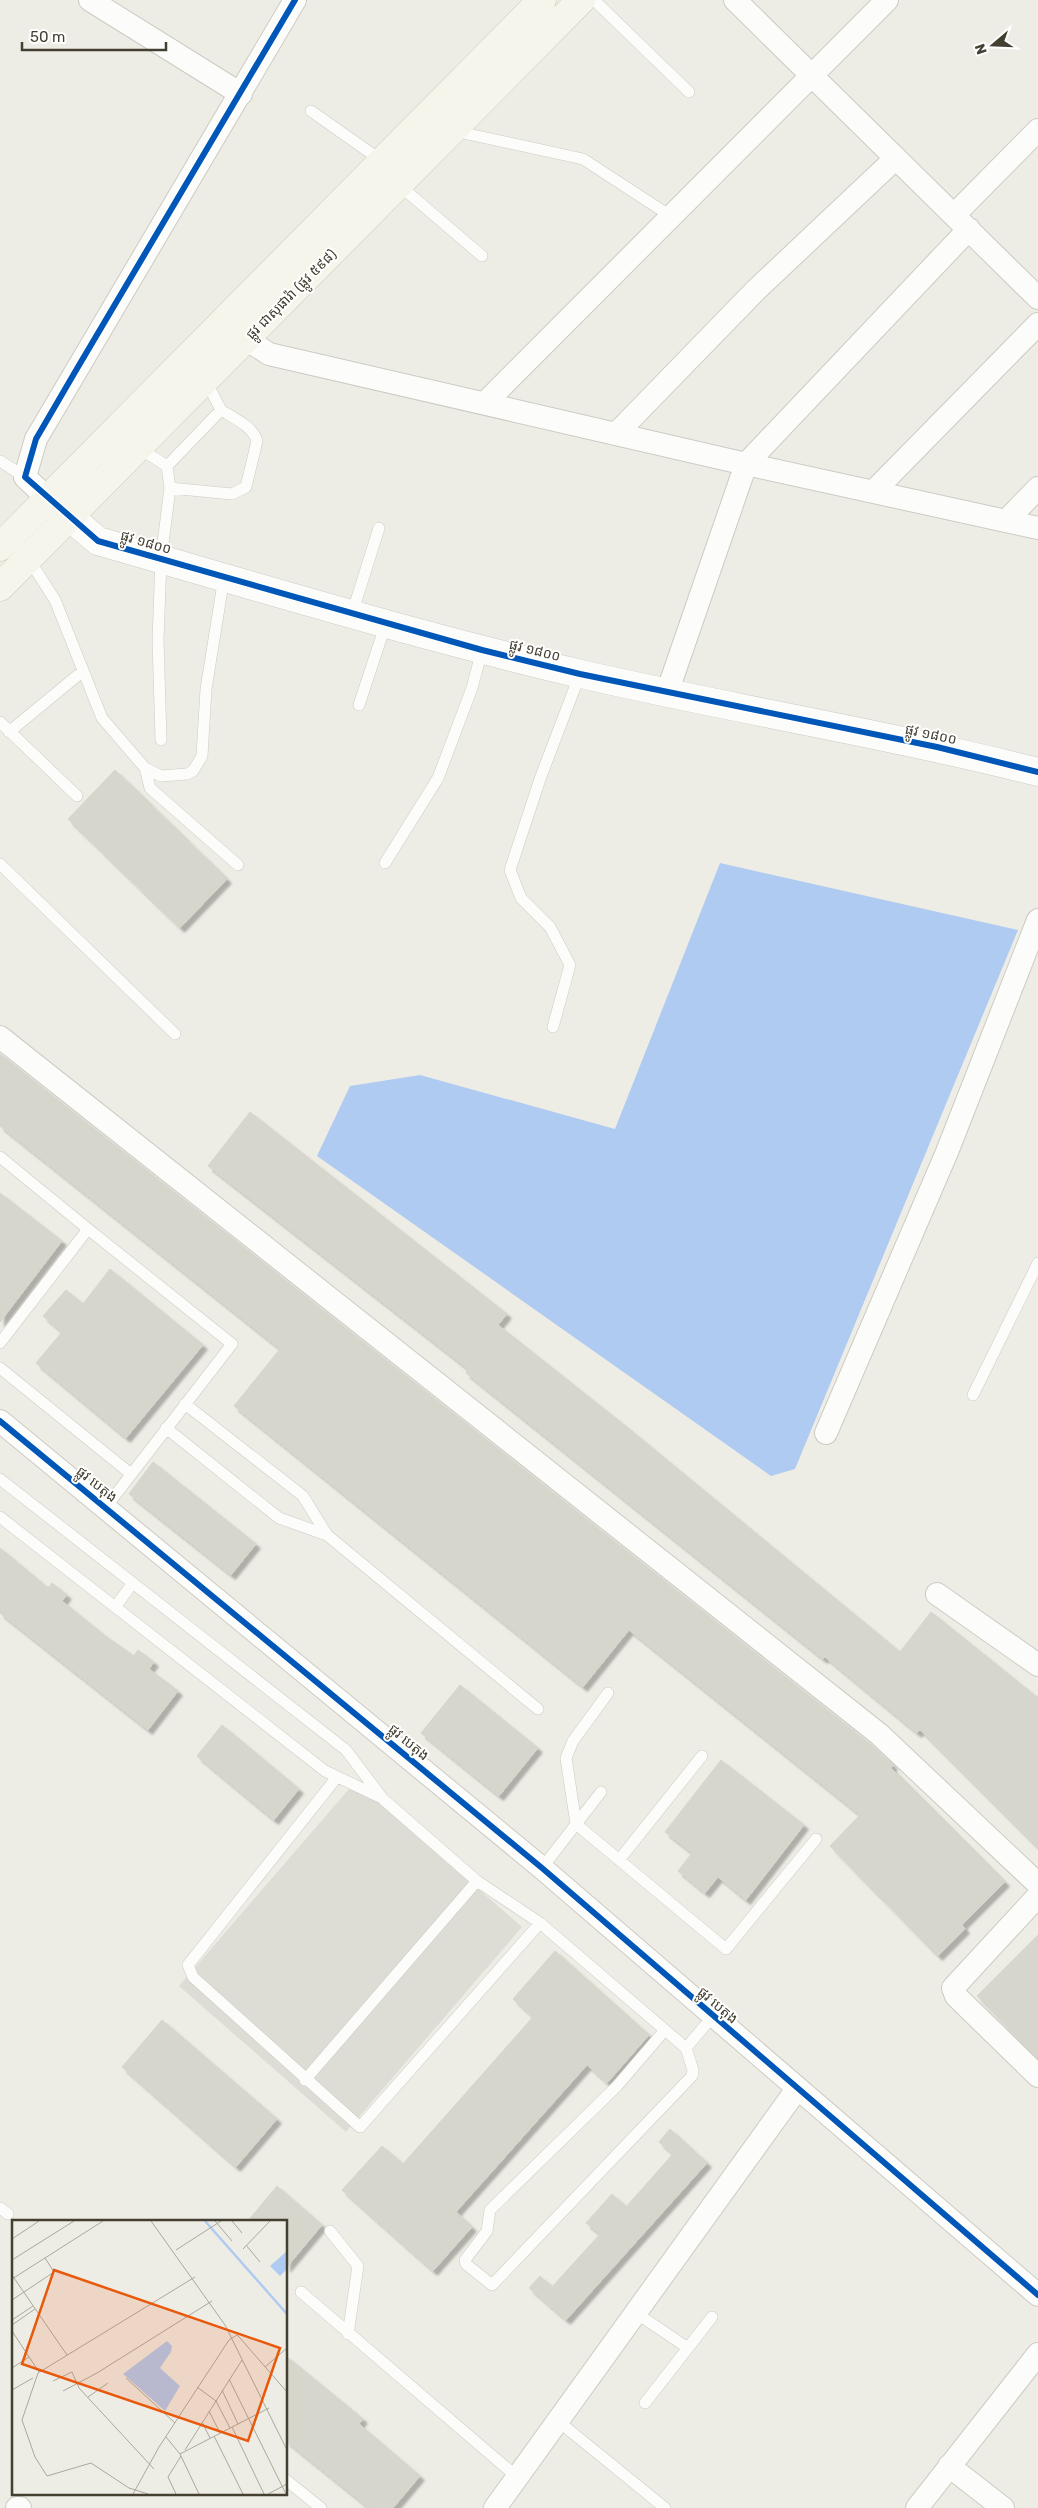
<svg xmlns="http://www.w3.org/2000/svg" width="1038" height="2508" viewBox="0 0 1038 2508" font-family="Rubik,'Noto Sans Khmer',sans-serif">
<style>
.parking{fill:#dddcd5}
.water{fill:#b0cbf1}
.building{fill:#d7d6cd;stroke:#d6d4cb;filter:url(#shadow)}
.lines{fill:none;stroke-linecap:round;stroke-linejoin:round}
.service-casing{stroke:#cccbc3;stroke-width:12}
.minor-casing{stroke:#cccbc3;stroke-width:24}
.tertiary-casing{stroke:#cccbc3;stroke-width:29}
.secondary-casing{stroke:#ceccbb;stroke-width:29}
.service{stroke:#fcfcfb;stroke-width:11}
.minor{stroke:#fcfcfb;stroke-width:22}
.tertiary{stroke:#fcfcfb;stroke-width:28}
.secondary{stroke:#f6f5ec;stroke-width:28}
.cycleway-casing{stroke:#fff;stroke-width:9}
.cycleway{stroke:#0057b8;stroke-width:6}
.labels{text-anchor:middle;stroke-width:4;stroke-linejoin:round;paint-order:stroke}
.street-label{font-size:14px;fill:#444031;stroke:#fff}
.inset-river{fill:none;stroke:#b0cbf1;stroke-width:2.5}
.inset-road{fill:none;stroke:#aaa89d;stroke-width:1}
.view{fill:#e8590c;fill-opacity:0.15;stroke:#e8590c;stroke-width:2.5}
.inset-edge{fill:none;stroke:#444031;stroke-width:2.5}
</style>
<defs>
<filter id="shadow"><feDropShadow dx="4.5" dy="4.5" stdDeviation="1" flood-color="#0004"/></filter>
</defs>
<rect width="100%" height="100%" fill="#eeede5"/>
<!-- parking -->
<path class="parking" d="M355 1782 522 1927 346 2132 179 1986Z"/>
<!-- water -->
<path class="water" d="M720 863 1018 930 795 1469 771 1476 317 1156 350 1086 420 1075 615 1129Z"/>
<!-- building -->
<path class="building" d="M115 770 227 879 180 928 68 819Z
M0 1054 870 1744 893 1765 891 1768 1005 1882 962 1925 965 1929 938 1956 830 1846 860 1815 629 1630 583 1687 234 1406 280 1349 0 1126Z
M250 1112 507 1314 498 1325 628 1428 900 1652 931 1612 1038 1698V1848L920 1730 917 1733 825 1657 823 1659 466 1373 468 1369 208 1166Z
M0 1193 62 1241 0 1322Z
M110 1269 203 1345 126 1438 36 1363 62 1332 43 1316 66 1290 83 1304Z
M153 1462 256 1544 231 1575 129 1494Z
M0 1548 48 1588 52 1583 67 1595 62 1601 104 1635 134 1656 138 1650 154 1662 149 1669 178 1691 148 1730 0 1613Z
M460 1685 538 1748 499 1796 421 1733Z
M222 1725 299 1789 274 1820 197 1756Z
M721 1760 804 1825 746 1900 718 1877 705 1893 678 1871 692 1853 665 1832Z
M1038 1935V2058L977 1996Z
M555 1951 649 2035 607 2083 587 2065 456 2212 472 2227 433 2271 342 2190 382 2146 403 2164 533 2017 513 1999Z
M162 2020 277 2119 236 2167 122 2067Z
M670 2129 707 2163 566 2320 529 2288 540 2276 552 2287 600 2234 586 2223 612 2194 626 2207 673 2154 659 2142Z
M277 2186 322 2225 286 2268V2222H247Z
M286 2356 363 2419 359 2424 420 2476 393 2508H369L286 2441Z"/>
<g class="lines">
<defs>
<path id="service" d="M594 0 689 92
M311 111 382 161
M454 131 583 159 672 217
M399 185 482 256
M139 448 167 466 170 488 161 559 158 640 161 740
M0 461 25 477
M167 466 221 410 206 381
M170 488 232 494 246 487 257 441C253 426 233 418 221 410
M8 537 28 558 55 600 102 718 145 768 161 776 187 774 193 771 202 756 206 689 224 577
M352 614 379 528
M359 705 386 623
M0 722 77 796
M9 732 83 671
M145 768 150 788 238 865
M385 863 438 778 472 688 482 650
M0 864 175 1034
M553 1027 570 965 550 927 521 898 510 870 540 779 580 674
M0 1157 88 1229 0 1343
M88 1229 232 1344 106 1507
M0 1368 131 1474
M973 1395 1038 1263
M185 1404 303 1496 327 1535 538 1709
M166 1428 279 1518 327 1535
M0 1479 346 1750 383 1799 477 1881 540 1923 686 2048 713 2016
M0 1517 325 1771 380 1797
M115 1607 133 1583
M608 1693 573 1741 566 1758 576 1824 726 1949 816 1839
M337 1777 188 1965 193 1977 360 2127 540 1923
M619 1860 702 1756
M542 1868 601 1792
M665 2030 617 2086 490 2210 487 2231 465 2260 466 2264 492 2285 692 2076 693 2070 686 2048
M305 2080 477 1881
M0 2208 8 2214
M330 2231 358 2266 348 2334
M301 2292 517 2477
M636 2313 688 2348
M645 2403 712 2317
M558 2421 665 2508
M286 2480 321 2508"/>
<path id="minor" d="M90 0 241 94
M735 0 1038 298
M954 215 1038 130
M246 339 269 354 746 464 1038 528
M485 403 887 0
M616 434 756 290 896 158
M874 491 1038 324
M47 498 25 477 36 439 295 0
M1006 521 1038 488
M667 693 746 464 969 229
M0 1037 879 1734 1038 1884
M0 1421 542 1868 1038 2295
M826 1433 947 1152 1038 920
M937 1594 1038 1665
M1038 1896 953 1988 956 1996 1038 2076
M949 2466 1003 2508
M17 2508H20
M495 2508 797 2089
M917 2508 1038 2354"/>
<path id="tertiary" d="M47 498 98 541C258 587 418 636 581 674 733 709 887 734 1038 772"/>
<path id="secondary" d="M0 547 542 0
M0 587 581 0"/>
</defs>
<!-- service casing -->
<use href="#service" class="service-casing"/>
<!-- minor casing -->
<use href="#minor" class="minor-casing"/>
<!-- tertiary casing -->
<use href="#tertiary" class="tertiary-casing"/>
<!-- secondary casing -->
<use href="#secondary" class="secondary-casing"/>
<!-- service -->
<use href="#service" class="service"/>
<!-- minor -->
<use href="#minor" class="minor"/>
<!-- tertiary -->
<use href="#tertiary" class="tertiary"/>
<!-- secondary -->
<use href="#secondary" class="secondary"/>
<defs>
<path id="cycleway" d="M295 0 75 372 36 439 25 477 98 541 482 650 580 674 937 747 1038 772
M0 1421 542 1868 1038 2295"/>
</defs>
<!-- cycleway casing -->
<use href="#cycleway" class="cycleway-casing"/>
<!-- cycleway -->
<use href="#cycleway" class="cycleway"/>
</g>
<g class="labels">
<!-- street labels -->
<g class="street-label">
<text transform="translate(291 294) rotate(-45)" y="5">ផ្លូវ ជាសុផារ៉ា (ផ្លូវ ៥៩៨)</text>
<text transform="translate(146 542) rotate(16)" y="5">ផ្លូវ ១៨០០</text>
<text transform="translate(535 650) rotate(14)" y="5">ផ្លូវ ១៨០០</text>
<text transform="translate(931 734) rotate(12)" y="5">ផ្លូវ ១៨០០</text>
<text transform="translate(97 1484) rotate(39)" y="5">ផ្លូវ បេតុង</text>
<text transform="translate(409 1742) rotate(40)" y="5">ផ្លូវ បេតុង</text>
<text transform="translate(718 2005) rotate(41)" y="5">ផ្លូវ បេតុង</text>
</g>
</g>
<!-- overview -->
<g transform="translate(12 2220)">
<rect width="275" height="275" fill="#eeede5"/>
<path d="M275 31V49L268 56 258 46ZM155 121 160 126 159 132 148 148 168 166 153 191 111 154Z" fill="#b0cbf1"/>
<path class="inset-river" d="M193 1 275 94"/>
<path class="inset-road" d="M139 1 213 105 275 230M203 1 220 21M220 1 230 13M0 19 27 1M234 25 248 42M231 29 258 1M164 30 209 1M0 40 62 1M0 55 55 135M0 59 91 1M0 80 42 52 33 38M0 100 21 86M0 105 23 89M0 111 27 152M253 147 275 128M0 148 17 137M114 158 163 203M217 159 274 274M41 161 60 152 67 168 142 249M185 167 204 181 218 208M0 170 21 158M210 170 226 204M51 171 85 153 200 81M76 177 96 163M197 191 208 213M190 202 198 218M220 207 252 274M202 216 231 274M154 217 168 234 187 274M173 230 230 140M168 234 257 188M121 274 147 227 217 120 225 115 228 118 275 172M136 274 117 268 79 243 35 256 23 237 10 200 26 153 183 57M164 274 156 257 169 236M256 274 275 264"/>
<path class="view" d="M42 50 268 128 236 221 10 144Z"/>
<rect width="275" height="275" class="inset-edge"/>
</g>
<!-- north arrow -->
<g transform="translate(993 45) rotate(251)" stroke="#ffffff" stroke-width="4" paint-order="stroke">
<path d="M0-4L9 19L0 12L-9 19Z" fill="#444031"/>
<text y="-8" font-size="14" font-weight="bold" text-anchor="middle" fill="#444031">N</text>
</g>
<!-- scale -->
<path d="M22 42v8h144v-8" fill="none" stroke="#444031" stroke-width="2.5"/>
<text x="30" y="42" font-size="15" fill="#444031" stroke="#ffffff" stroke-width="4" paint-order="stroke">50 m</text>
</svg>
